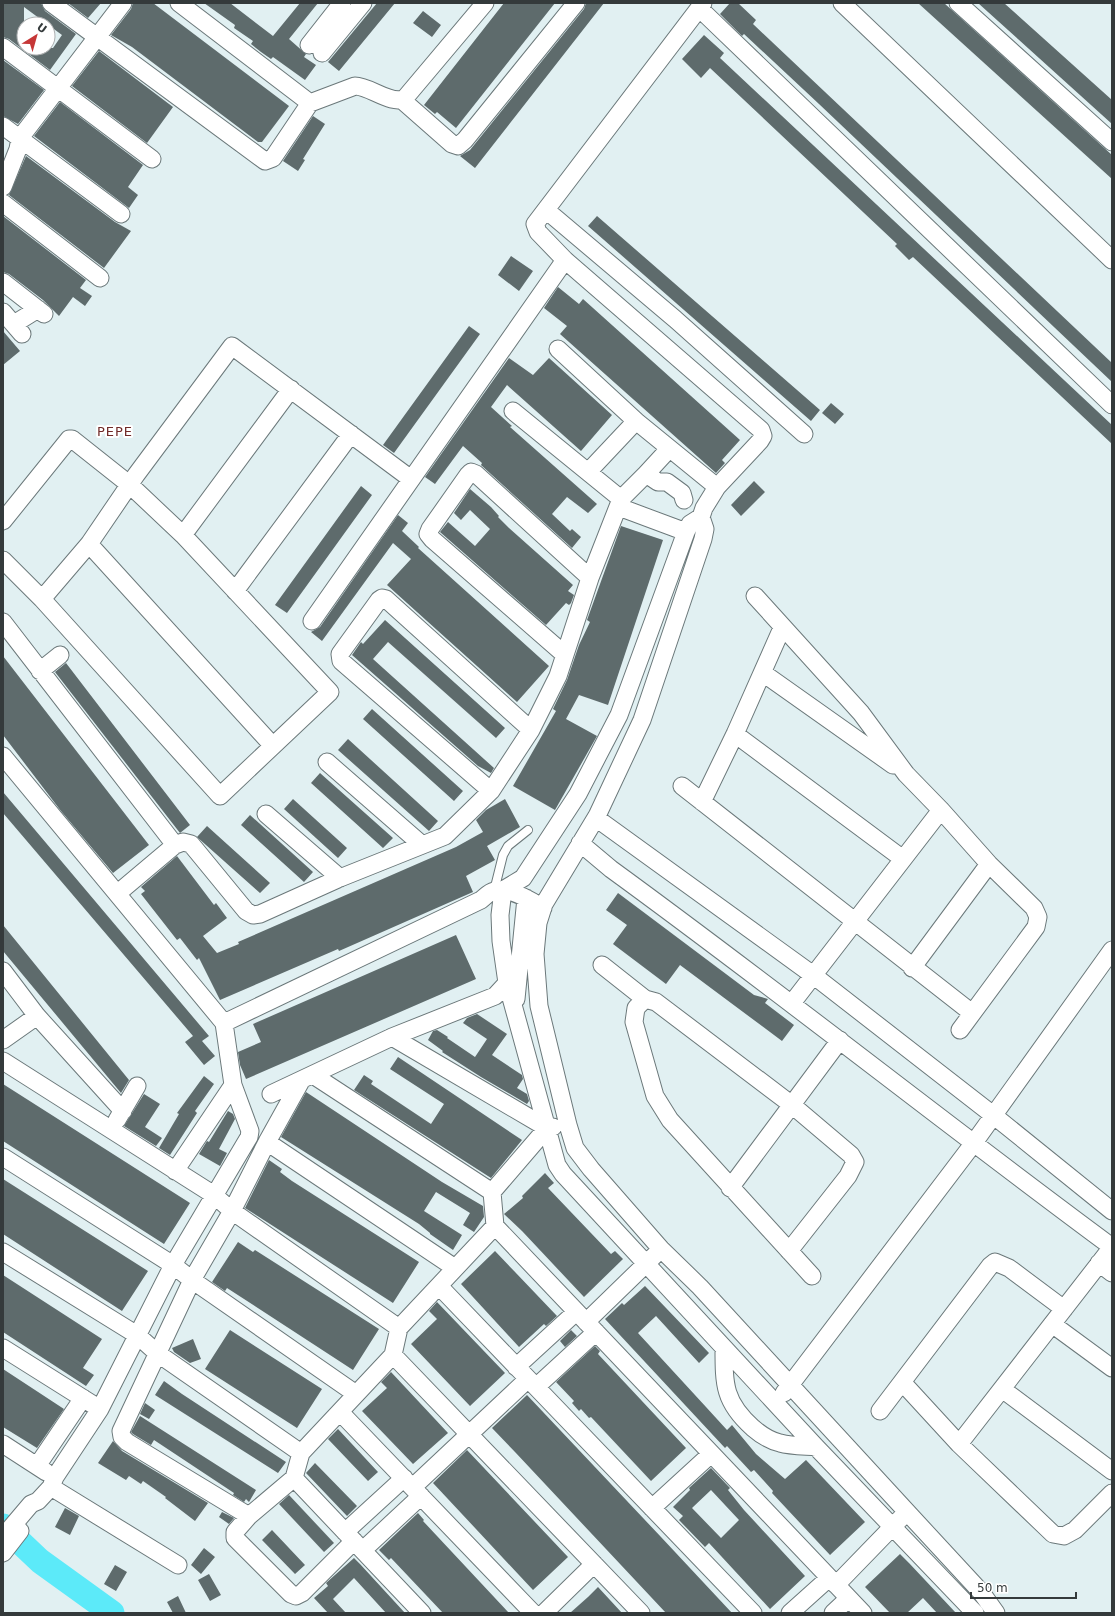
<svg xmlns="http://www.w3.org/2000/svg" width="1115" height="1616" viewBox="0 0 1115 1616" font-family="'DejaVu Sans',sans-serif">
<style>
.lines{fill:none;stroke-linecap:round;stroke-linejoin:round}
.river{stroke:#5ceaf9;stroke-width:25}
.building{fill:#5e6b6c;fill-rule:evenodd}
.lane-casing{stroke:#6b787a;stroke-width:10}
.street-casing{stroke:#6b787a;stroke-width:19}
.lane{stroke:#fff;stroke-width:8}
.street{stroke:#fff;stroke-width:17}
.labels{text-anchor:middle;stroke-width:4;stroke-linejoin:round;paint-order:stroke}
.quarter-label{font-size:13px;letter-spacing:1px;fill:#702a28;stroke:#fff}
</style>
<rect width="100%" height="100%" fill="#e1f0f2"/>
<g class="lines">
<!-- river -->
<path class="river" d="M3 1526 40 1561 112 1613"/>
</g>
<!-- building -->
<path class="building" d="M3 3H41L45 11 76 34 50 70 9 39 3 37ZM24 7 62 35 53 48H24Z
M68 3H101L88 18Z
M133 3H153L289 106 262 142H258L132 47 111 35 131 9Z
M204 3H230L273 36 300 3H318L289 39 306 54 304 57 316 65 305 80 273 57 271 59 261 52 251 44 253 41 234 28 235 25Z
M377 3H395L339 71 328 62Z
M504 3H555L456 128 437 112 435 114 424 105Z
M586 3H604L475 168 460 156 470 150 584 9Z
M730 3H738L756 20 753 24 1112 363V382L819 104 744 34 742 36 720 14Z
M918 3H944L1112 155V179Z
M978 3H1004L1112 100V124Z
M423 11 441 25 432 37 413 23Z
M704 35 724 53 720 58 1112 425V444L913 257 909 260 895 246 897 244 710 68 701 78 682 59Z
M99 51 173 107 147 143 72 86Z
M3 60 44 90 18 124 3 116Z
M60 102 143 165 128 187 138 195 129 208 34 136Z
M313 116 325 124 303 159 305 160 298 171 283 161Z
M26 156 115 222 131 231 104 268 9 195Z
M3 216 86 280 80 288 92 296 85 306 73 297 59 316 43 300 9 274 3 272Z
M597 216 820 410 811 421 588 226Z
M511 256 533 271 519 291 498 275Z
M558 287 579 304 583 299 740 440 722 460 725 463 716 473 560 334 567 326 544 308Z
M469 326 480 334 394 453 383 445Z
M3 331 20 351 3 365Z
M509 358 533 375 549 358 612 415 581 451 507 385 491 407 512 426 510 427 597 504 588 513 567 497 552 514 570 531 572 529 581 537 572 548 481 465 482 463 463 446 435 484 425 477Z
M831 403 844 414 835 424 822 413Z
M754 481 765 492 741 516 731 505Z
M361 486 372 495 287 613 275 605Z
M470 489 491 507 499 516 498 517 509 528 573 585 568 591 574 595 571 603 569 605 566 603 546 625 440 532 448 522 475 546 490 529 470 510 461 520 454 513Z
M398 515 408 523 402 531 419 547 418 548 549 666 517 702 387 585 411 559 393 543 322 641 311 632 320 627Z
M621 526 663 540 608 705 579 695 566 719 597 736 555 810 513 786 556 711 553 709 567 680 579 645 590 622 587 620Z
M385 620 505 728 496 738 388 642 373 659 494 768 491 773 478 766 352 655 361 642 363 644Z
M3 656 149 845 113 873 61 811 3 735Z
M66 663 190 825 180 833 55 672Z
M372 709 463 791 454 801 363 719Z
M348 739 438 821 429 831 338 750Z
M320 773 393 838 383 848 311 783Z
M3 792 209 1036 202 1041 215 1056 204 1065 185 1042 193 1036 3 813Z
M293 799 347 848 338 858 284 809Z
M505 799 520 827 487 846 495 860 466 876 473 892 339 951 338 949 220 1000 199 958 197 960 180 938 177 940 141 894 145 891 141 887 177 856 214 905 216 903 227 918 203 936 217 953 239 944 238 942 456 847 483 832 476 820 486 810Z
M250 815 313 872 304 882 241 825Z
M207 826 270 883 260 893 197 837Z
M618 893 754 995 768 999 765 1003 794 1025 782 1041 680 965 666 984 613 944 627 925 606 910Z
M3 925 129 1080 121 1093 3 951Z
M456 935 476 979 246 1079 240 1065 238 1052 261 1042 253 1024Z
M477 1014 507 1034 492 1055 522 1075 523 1079 517 1088 527 1094 529 1101 527 1104 481 1077 442 1052 443 1051 428 1040 433 1031 437 1030 448 1037 447 1038 475 1057 487 1039 463 1023 467 1018Z
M398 1057 522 1140 491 1178 354 1090 364 1075 373 1081 371 1084 431 1124 444 1104 390 1069Z
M204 1076 214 1084 195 1111 197 1113 170 1155 159 1148 179 1114 177 1113Z
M3 1084 190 1203 164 1244 3 1141Z
M306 1092 442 1182 483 1206 484 1217 474 1232 463 1225 470 1213 436 1192 424 1211 462 1235 453 1250 430 1234V1233L419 1224 281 1137Z
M144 1094 160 1104 145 1127 162 1138 156 1146 124 1126Z
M228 1111 233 1114 235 1119 219 1149 227 1153 220 1166 199 1154 207 1141 209 1142Z
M269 1160 282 1169 280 1172 292 1181 419 1262 393 1303 245 1208Z
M545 1173 554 1183 548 1188 611 1254 615 1251 623 1259 584 1297 522 1231 504 1214 523 1198 522 1196Z
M3 1179 148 1271 122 1311 3 1234Z
M238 1242 253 1252 255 1250 379 1329 353 1370 227 1288 225 1291 212 1282Z
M495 1251 557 1316 546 1326 544 1324 519 1347 461 1284Z
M3 1275 102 1339 83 1368 94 1375 86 1386 3 1332Z
M645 1286 709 1353 699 1363 656 1316 638 1333 706 1407 727 1430 732 1425 756 1454 785 1479 806 1460 865 1522 830 1555 772 1493 773 1491 754 1470 751 1472 727 1446 725 1448 605 1319 622 1303 624 1305Z
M437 1302 505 1373 470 1406 411 1344 437 1319 429 1311Z
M230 1330 322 1389 297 1428 205 1369Z
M571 1330 577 1336 565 1347 560 1341Z
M193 1339 201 1359 190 1363 174 1352 172 1348Z
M595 1346 600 1351 598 1354 686 1448 651 1481 591 1417 589 1418 581 1409 579 1411 572 1403 574 1401 556 1382Z
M3 1369 64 1409 37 1448 3 1427Z
M391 1372 448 1433 413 1464 362 1411 387 1388 381 1382Z
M164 1381 182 1394 286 1462 278 1473 155 1395Z
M527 1395 661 1537 732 1613H666L515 1452 492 1428Z
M145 1403 155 1410 149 1419 140 1414Z
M140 1416 256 1490 249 1502 246 1499 244 1502 233 1495 234 1493 154 1440 151 1445 133 1434 131 1432Z
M338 1429 378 1472 368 1481 328 1439Z
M113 1441 122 1451 208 1503 195 1521 165 1498 166 1497 143 1481 141 1484 129 1476 126 1480 98 1463Z
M467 1450 568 1557 533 1590 433 1483Z
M315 1463 357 1506 347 1516 306 1473Z
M711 1468 730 1488 728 1490 744 1510 805 1576 770 1609 709 1543 705 1547 679 1520 683 1516 673 1507 690 1490 689 1488ZM711 1490 739 1520 721 1538 692 1508Z
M289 1495 334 1543 324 1552 279 1504Z
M65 1508 79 1516 70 1535 55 1527Z
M222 1512 234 1518 229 1524 219 1517Z
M418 1513 424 1520 423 1521 509 1613H443L391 1558 389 1560 379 1550Z
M272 1530 305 1565 295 1574 262 1540Z
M204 1548 215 1557 201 1574 191 1565Z
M900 1554 909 1563 956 1613H937L923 1598 907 1613H890L865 1587Z
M354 1558 360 1564 405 1613H386L354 1578 333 1599 346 1613H328L314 1598 328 1586 326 1583Z
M115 1565 127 1572 116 1591 104 1584Z
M209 1574 221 1595 210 1601 198 1580Z
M598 1587 622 1613H570L588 1597Z
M178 1596 186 1613H173L167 1602Z"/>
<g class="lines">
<defs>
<path id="lane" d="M494 891 503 855 508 846 528 830"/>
<path id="street" d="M51 3 265 161 273 158 310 103
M179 3 310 103 355 86C370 86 392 106 405 98L485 3
M703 3 535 224 538 232 565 260 761 430 763 436 760 441 717 487 704 508 701 517 705 529 703 539 642 720 597 816 544 904 538 923 535 954 539 1006 568 1125 575 1148 591 1169 661 1249 700 1287 908 1513 981 1592 996 1613
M842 3 1112 260
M958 3 1112 142
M699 8 1112 405
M309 45 342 3
M3 47 152 159
M322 53 363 3
M402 100 452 144 458 146 465 140 576 3
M3 126 121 214
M3 187 18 149 20 138 123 3
M3 203 100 278
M546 210 675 319 804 434
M3 282 44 314
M3 312 22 334
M14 324 38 309
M558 349 636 421 717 487
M513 411 621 499
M588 472 636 421
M646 474 669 449
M619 507 686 532
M3 521 69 439H72L130 485 183 535 330 692 220 796 42 599 3 560
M183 535 291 389
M89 544 273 746
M235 591 351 434
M755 596 861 713 906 774 941 810
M42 599 89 544 136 475 232 346 411 479
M312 621 565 260
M3 622 175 845
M564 654 432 539 428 534 430 529 468 475 471 472 476 474 590 578
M40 671 60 655
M763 673 893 765
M735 734 903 859
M3 756 224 1023 233 1085 250 1131 249 1137 173 1265 100 1409 55 1477 51 1487 38 1501 31 1504 3 1537
M327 762 421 844
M682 786 972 1013
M491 791 341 661 340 654 379 600 382 598 386 599 531 730
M702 802 735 734 782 628
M266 814 340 878
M596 818 813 975 993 1115 1112 1211
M580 843 611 869C780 992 944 1123 1112 1247
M503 890 500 915 501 941 507 983 557 1165 563 1174 816 1447 975 1613
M503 890 523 878 578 794 619 715 686 532 690 524 701 517
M118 893 175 845 183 842 191 844 246 911 253 915 260 914 340 878 445 836 491 791 531 730 558 676 590 578 621 499 646 474 658 482H667L682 493 684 500
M602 965 645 999
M912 968 989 864
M3 971 37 1016 123 1111
M516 999 526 898
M792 1003 941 810 989 864 1034 908 1038 917 1036 927 960 1030
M224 1023 481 900C485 897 489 892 494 891 507 886 532 901 543 908
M392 1037 547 1128 553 1127
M3 1040 37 1016
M3 1061 214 1195 232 1211 399 1328
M313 1075 492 1192
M271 1094 392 1037 495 996 507 983
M117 1120 137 1086
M267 1142 455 1268
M3 1157 173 1265 192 1280 356 1394
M175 1171 233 1085
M730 1188 840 1040
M495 1226 863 1613
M789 1251 848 1176 855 1162 851 1155 792 1105 656 1002 645 999 636 1008 634 1022 655 1096 670 1120 812 1276
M3 1252 137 1335 157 1353 301 1453
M1099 1263 1112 1273
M439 1286 753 1613
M586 1322 655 1255
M1052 1324 1112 1368
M3 1348 100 1409
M724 1348C724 1385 724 1402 753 1428 760 1434 771 1441 780 1443 791 1446 805 1446 816 1447
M393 1355 641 1613
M516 1367 576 1312
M902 1382 959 1444 1053 1534 1064 1536 1075 1530 1112 1493
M536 1387 596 1332
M1002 1389 1112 1471
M784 1393 973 1144 1112 950
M880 1411 990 1266 995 1262 1009 1268 1064 1309
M340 1412 533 1613
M3 1444 46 1472
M959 1444 1112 1247
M37 1466 83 1398
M294 1478 422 1613
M51 1487 178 1565
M413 1487 528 1379
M652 1508 711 1454
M249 1516 127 1442 122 1437 121 1431 192 1280 232 1211 267 1142 301 1081
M345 1532 404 1478
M354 1541 302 1593 296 1596 291 1594 235 1538V1532L249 1516 294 1478 301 1453 393 1355 399 1328 495 1226 492 1192 547 1128
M363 1550 421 1496
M3 1553 20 1531
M836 1585 901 1518
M544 1613 594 1564
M790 1613 829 1578
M833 1613 848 1599"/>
</defs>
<!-- lane casing -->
<use href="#lane" class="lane-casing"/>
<!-- street casing -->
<use href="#street" class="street-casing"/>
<!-- lane -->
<use href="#lane" class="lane"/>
<!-- street -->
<use href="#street" class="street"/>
</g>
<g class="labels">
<!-- quarter labels -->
<g class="quarter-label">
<text x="115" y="436">PEPE</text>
</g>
</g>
<!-- border -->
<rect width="1115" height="1616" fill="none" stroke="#343a3b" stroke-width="8"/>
<!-- north arrow -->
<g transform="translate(36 36) rotate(37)"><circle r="19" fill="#ffffff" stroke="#aeb0b1"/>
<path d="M0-3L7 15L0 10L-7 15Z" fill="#c63737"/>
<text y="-6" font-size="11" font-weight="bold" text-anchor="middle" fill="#343a3b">U</text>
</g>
<!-- scale -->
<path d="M971 1592v6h105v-6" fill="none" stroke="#343a3b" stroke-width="2"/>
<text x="977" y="1592" font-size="12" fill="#343a3b" stroke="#ffffff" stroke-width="3" paint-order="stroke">50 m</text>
</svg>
